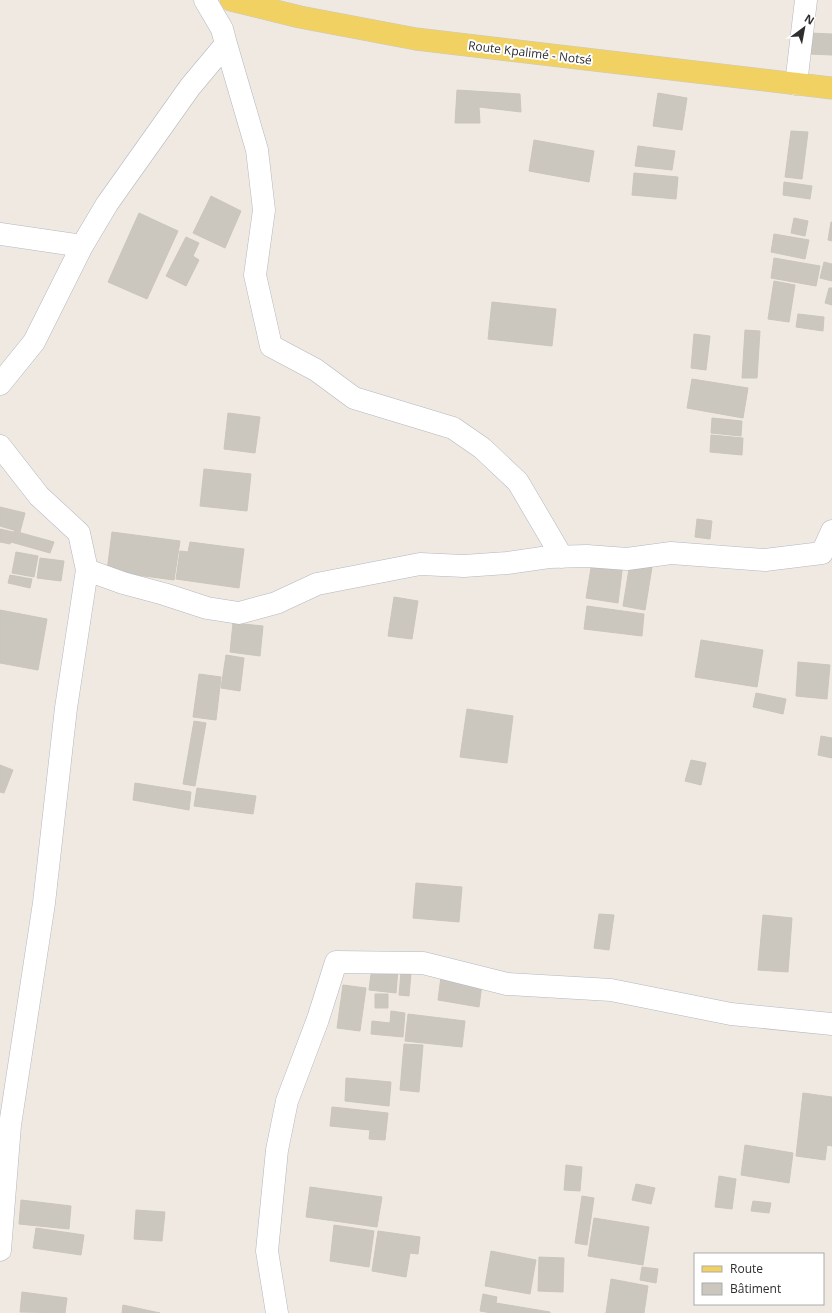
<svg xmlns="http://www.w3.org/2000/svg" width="832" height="1313" viewBox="0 0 832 1313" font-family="'Open Sans',sans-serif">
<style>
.building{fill:#cbc7bf;stroke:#cbc5ba}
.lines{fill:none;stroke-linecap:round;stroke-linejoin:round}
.minor-casing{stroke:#b4b7c1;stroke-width:23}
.major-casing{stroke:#c9c9c9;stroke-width:23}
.minor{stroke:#fff;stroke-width:22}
.major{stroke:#f2d163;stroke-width:22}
.labels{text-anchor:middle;stroke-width:4;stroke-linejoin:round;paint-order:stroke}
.street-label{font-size:12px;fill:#2e2e2e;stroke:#fff}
</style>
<rect width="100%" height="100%" fill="#efe9e1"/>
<!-- building -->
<path class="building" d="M810 33 832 34V55L809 54Z
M457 90 520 94 521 112 479 107 480 123H455Z
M658 93 687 98 682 130 653 126Z
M791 131 808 132 802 179 785 177Z
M534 140 594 151 589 182 529 171Z
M638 146 675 151 672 170 635 166Z
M634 173 678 177 676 199 632 195Z
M784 182 812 186 810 199 783 195Z
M211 196 241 211 225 248 193 233Z
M139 213 178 231 147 299 108 282Z
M794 218 808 221 805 236 791 233Z
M831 222H832V241L828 240Z
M774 234 809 240 805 259 771 252Z
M186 237 199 243 193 256 199 260 186 286 166 276Z
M774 258 820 266 816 286 771 278Z
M824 262 832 264V281L820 278Z
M774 281 795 285 789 322 768 319Z
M829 288H832V305L825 303Z
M492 302 556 309 552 346 488 339Z
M798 314 824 317 823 331 796 327Z
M745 330 760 331 757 378H742Z
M694 334 710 336 706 370 691 368Z
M692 379 748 388 743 418 687 408Z
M228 413 260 417 255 453 224 449Z
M712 418 742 421 741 436 711 433Z
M711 435 743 438 742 455 710 452Z
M204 469 251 474 247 511 200 506Z
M0 507 25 513 20 532 0 526Z
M697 519 712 521 710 539 695 537Z
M0 529 13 532 10 544 0 542Z
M14 531 54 542 50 553 11 542Z
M112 532 180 541 174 580 107 571Z
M190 542 244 549 239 588 176 579 180 551 188 552Z
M16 552 38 556 34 577 12 573Z
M40 558 64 561 61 581 37 578Z
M592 562 623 563 618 603 586 598Z
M630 563 652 567 645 610 623 606Z
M10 575 32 579 30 588 8 583Z
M394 597 418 601 412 639 388 636Z
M587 606 644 614 642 636 584 629Z
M0 610 47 619 38 670 0 663Z
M233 623 263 626 260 656 230 652Z
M701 640 763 650 757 687 695 677Z
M226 655 244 658 240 691 221 688Z
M798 662 830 665 827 699 796 696Z
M199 674 221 677 216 720 193 717Z
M756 693 786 699 783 714 753 707Z
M467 709 513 716 507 763 460 757Z
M194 721 206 723 195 786 183 784Z
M821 736 832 738V758L818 755Z
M691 760 706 763 701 785 685 781Z
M0 765 13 770 4 793 0 792Z
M135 783 191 792 189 810 133 800Z
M197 788 256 796 253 814 194 806Z
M416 883 462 887 459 922 413 918Z
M599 914 614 915 609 950 594 948Z
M763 915 792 918 788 972 758 970Z
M372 966 398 969 396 993 369 990Z
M401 972 411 973 409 996 399 995Z
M441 977 482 984 479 1007 438 1000Z
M343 985 366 988 360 1031 337 1028Z
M375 994H388V1008H375Z
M391 1011 405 1013 403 1037 371 1034 372 1021 390 1023Z
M408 1014 465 1021 462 1047 405 1041Z
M404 1044 423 1045 419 1092 400 1090Z
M346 1078 391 1082 389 1106 345 1101Z
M803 1093 832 1097V1146L827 1145 825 1160 796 1156Z
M332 1107 388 1113 385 1140 369 1139 370 1130 330 1126Z
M745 1145 793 1153 789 1183 741 1175Z
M566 1165 582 1167 580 1191 564 1190Z
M719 1176 736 1179 732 1209 715 1207Z
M636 1184 655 1188 651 1204 632 1200Z
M310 1187 382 1197 377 1227 306 1217Z
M582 1196 594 1198 587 1245 575 1243Z
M21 1200 71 1206 69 1229 19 1224Z
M753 1201 771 1203 769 1213 751 1211Z
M136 1210 165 1212 162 1241 134 1239Z
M594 1218 649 1227 643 1265 588 1256Z
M334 1225 374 1231 369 1267 330 1261Z
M36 1228 84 1235 81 1255 33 1248Z
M378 1231 420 1237 418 1254 410 1253 406 1277 372 1271Z
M491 1251 536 1260 530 1294 485 1286Z
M539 1257 564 1258 563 1292 538 1291Z
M642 1267 658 1269 656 1283 640 1280Z
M611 1279 648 1286 644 1313H606Z
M22 1292 67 1298 65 1313 20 1312Z
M483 1294 497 1297 496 1303 550 1312V1313H491L480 1311Z
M123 1305 160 1313H122Z"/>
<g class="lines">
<defs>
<path id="minor" d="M226 44 257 150 264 210 255 275 271 346 316 370 354 398 453 428 482 448 518 482 562 557
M796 84 806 0
M0 234 82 246
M0 384 34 342 82 246 107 204 190 87 226 44 222 29 205 0
M0 446 39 496 79 533 87 570 123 583 164 594 207 608 239 613 276 603 317 584 420 564 464 566 507 563 549 557 587 556 627 559 671 553 765 560 822 553 832 531
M0 1250 10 1125 44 903 66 708 87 570
M277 1313 267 1251 277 1150 287 1101 318 1019 336 962 423 963 507 984 611 990 731 1014 832 1024"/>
<path id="major" d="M231 0 300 17 416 39 832 88"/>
</defs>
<!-- minor casing -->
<use href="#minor" class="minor-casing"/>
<!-- major casing -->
<use href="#major" class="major-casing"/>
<!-- minor -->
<use href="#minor" class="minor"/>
<!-- major -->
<use href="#major" class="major"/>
</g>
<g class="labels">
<!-- street labels -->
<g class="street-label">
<text transform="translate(530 53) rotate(7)" y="4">Route Kpalimé - Notsé</text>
</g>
</g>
<!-- legend -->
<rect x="694" y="1253" width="130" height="52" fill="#ffffff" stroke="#ababab"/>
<rect x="702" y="1266" width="20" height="6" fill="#f2d163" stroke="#ababab"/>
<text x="730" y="1273" font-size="12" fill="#2e2e2e">Route</text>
<rect x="702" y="1283" width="20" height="12" fill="#cbc7bf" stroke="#ababab"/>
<text x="730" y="1293" font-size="12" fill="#2e2e2e">Bâtiment</text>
<!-- north arrow -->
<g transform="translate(804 28) rotate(32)" stroke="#ffffff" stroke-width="3" paint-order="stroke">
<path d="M0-3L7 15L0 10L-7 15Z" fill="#2e2e2e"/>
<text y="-6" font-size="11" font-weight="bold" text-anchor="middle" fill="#2e2e2e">N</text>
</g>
</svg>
